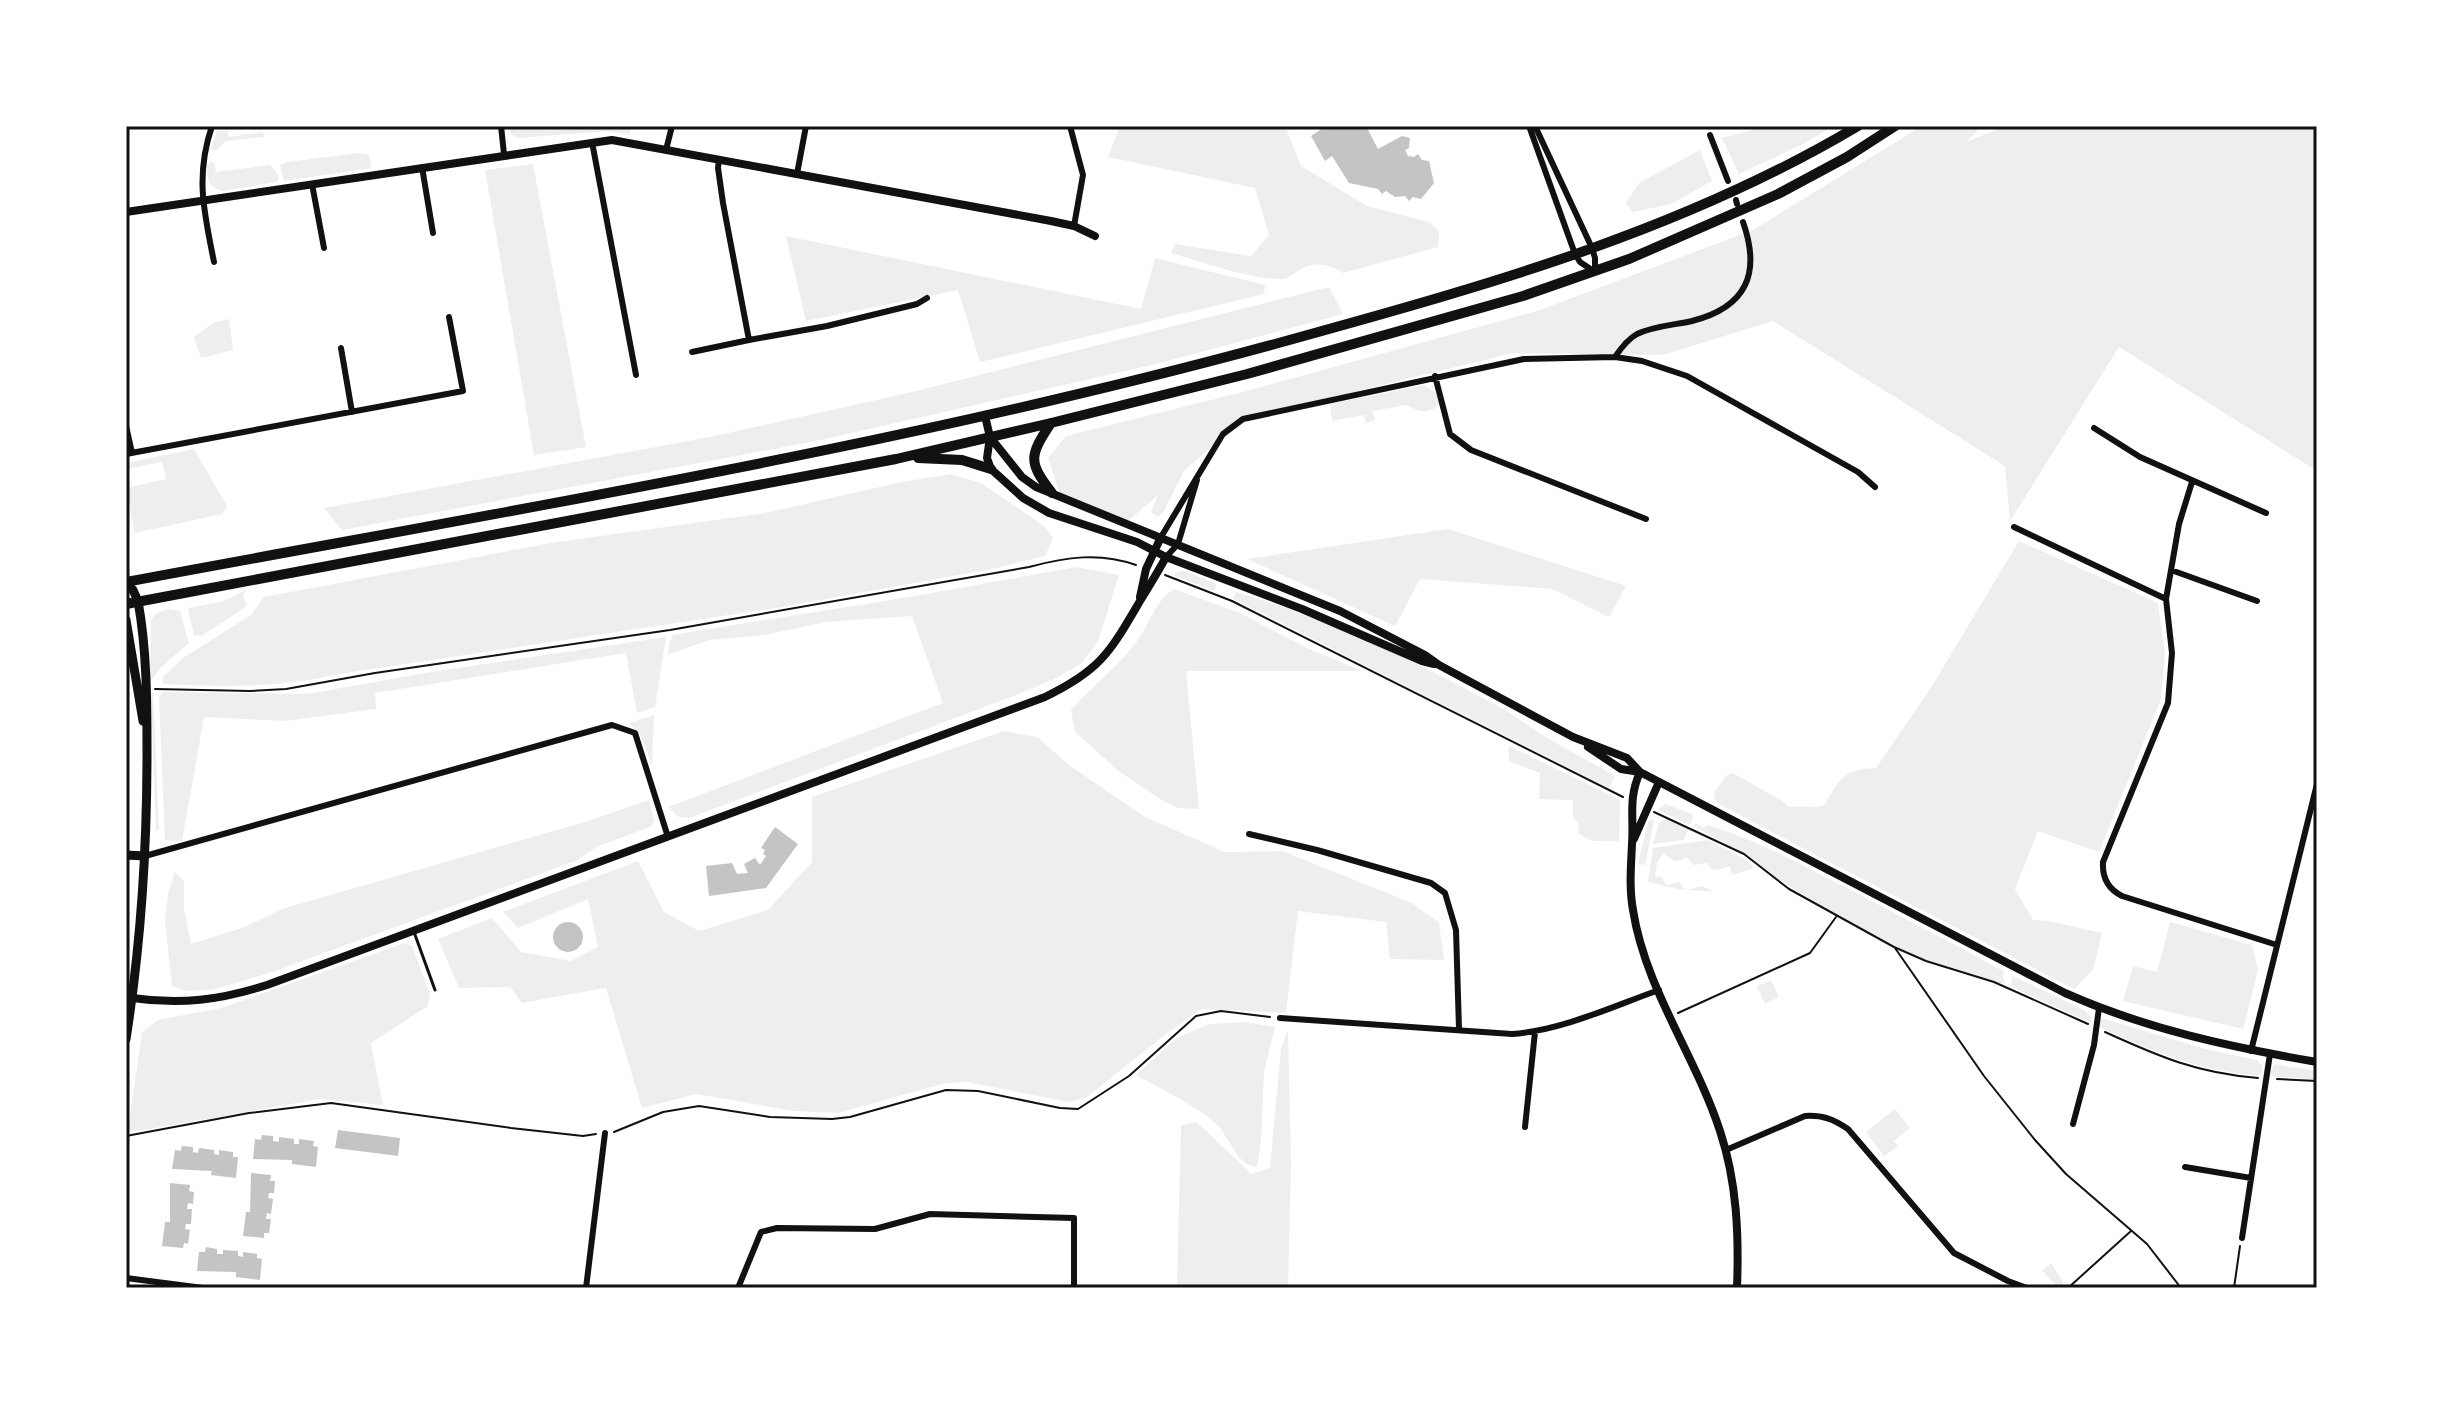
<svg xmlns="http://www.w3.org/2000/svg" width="2443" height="1414" viewBox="0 0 2443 1414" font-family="Merriweather,serif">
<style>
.green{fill:#eee}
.building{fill:#c4c4c4}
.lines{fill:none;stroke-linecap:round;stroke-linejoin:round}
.path{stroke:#111;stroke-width:2}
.service{stroke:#111;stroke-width:3}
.minor{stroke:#111;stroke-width:6}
.tertiary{stroke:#111;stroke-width:8}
.secondary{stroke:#111;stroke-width:9}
.primary{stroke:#111;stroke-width:10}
.neatline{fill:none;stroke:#111;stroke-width:3}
</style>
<rect width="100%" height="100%" fill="#fff"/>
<!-- green -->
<path class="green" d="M510 126H624L630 128V135L607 131 518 138 511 134Z
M1120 126H1285L1301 166 1367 206 1429 222 1439 231 1438 247 1343 273C1332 265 1316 261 1303 268 1298 270 1292 276 1287 278 1264 284 1196 260 1171 253L1175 244 1251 256 1269 235 1255 188 1108 157Z
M1767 126H1834L1803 144 1739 174 1722 138Z
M1922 126H1982L1966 142 2006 126H2317V471L2119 347 2010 521 2005 466 1773 321 1663 355 1513 353 1243 419 1184 471 1164 511 1158 517 1151 512 1158 495 1127 522 1061 497 1048 458 1066 436 1243 392 1537 311 1753 230Z
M217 131H227L229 137 263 132 264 137 226 141 217 150H210Z
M1700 150 1712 181 1671 204 1633 212 1626 203 1639 183Z
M358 153 369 155 371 168 284 181 280 165 287 162Z
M211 162 214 163 216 172 270 165 276 171 279 178 277 182 224 191C208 188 208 180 206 166Z
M533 164 586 447 534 455 485 170Z
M786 236 1141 309 1155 258 1265 285 1264 294 980 362 958 290 806 321Z
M1329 287 1343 314 1156 364 816 441 342 530 324 508 710 437 908 393Z
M229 319 233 350 201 358 194 337 213 323Z
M1424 385 1435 392 1439 403C1432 415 1417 412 1407 405L1372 411 1375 420 1366 423 1364 415 1332 421 1330 404Z
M194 449 227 506 222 514 135 533 126 488 166 479 162 462 126 469V463Z
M951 474 981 483 1044 526 1053 538 1045 556 997 568 776 608 333 675C277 688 221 687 164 684L162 681 164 676 183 658 251 615 264 597 551 543 765 513 902 482Z
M1448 529 1626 586 1609 617 1553 589 1420 579 1395 626 1247 559Z
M2019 541 2158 603 2165 653 2161 699 2099 852 2038 831 2015 889 2033 920 2048 921 2102 933 2093 970 2074 989 1762 827 1721 805 1715 800 1714 792 1727 775 1733 773 1784 802 1788 807C1801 805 1812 809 1824 805 1842 777 1842 770 1876 768L1932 686Z
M1076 567 1119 575 1098 641 1082 663 1054 679 1016 695 689 818 679 817 668 807 943 703 912 616 825 622 765 635 709 640 667 655 672 635 903 598Z
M1185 571 1217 584 1214 591 1173 575 1176 572Z
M1174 589 1240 613 1307 648 1363 671H1186L1199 809 1178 808 1160 799 1120 772 1075 732 1071 710C1093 684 1122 665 1141 635 1152 619 1156 600 1174 589Z
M247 590 243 595 247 606 203 635 194 636 188 608 220 602Z
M1236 592C1329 619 1420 663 1505 710 1519 718 1532 729 1546 737 1568 751 1592 762 1615 776L1609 788 1233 599Z
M169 609 180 611 189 643 161 667 150 682 151 619 157 613Z
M666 637 655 707 637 713 626 653 375 693 376 709 286 721 204 717 182 841 165 840 159 698 163 692 307 694 437 671Z
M151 693H153L159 830H156Z
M654 715 652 766 641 737 630 723Z
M1004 731 1037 737 1069 765 1145 817 1225 852 1282 851 1412 903 1439 923 1444 960 1390 959 1386 922 1298 911 1286 1013 1202 1009 1163 1036 1086 1098 1068 1102 967 1082 946 1083 838 1113 794 1111 696 1094 642 1108 606 988 522 1003 510 987 459 988 438 939 492 918 521 952 571 961 598 947 588 899 518 928 503 912 638 861 664 912 699 931 768 910 812 862V797Z
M1509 746 1620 800 1619 841H1593L1579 834 1578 822 1573 817V800L1539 799 1540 773 1509 761Z
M649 800 654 821 650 827 596 847 578 860 275 971 212 990 187 991 172 986 165 922 168 894 175 872 184 881V908L191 944 242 928 285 908 588 821Z
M1666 804 1692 814 1693 819 1689 825 1658 810Z
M1665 818 1688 829 1684 840 1653 844 1659 823Z
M1649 819 1654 821 1645 865 1638 864Z
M1696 823 1704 828 1707 825C1752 838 1794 861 1835 882 1892 911 1948 941 2003 971L2004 984 1917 957 1894 945 1815 902 1778 879 1752 858 1694 826Z
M1708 840 1743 858 1755 868 1732 875 1730 866 1717 870 1711 869 1707 863 1694 865 1686 857C1675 865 1673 860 1664 853L1657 863 1655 878 1661 876 1666 885 1680 882 1682 887 1688 890 1702 886 1714 892 1678 889 1648 882 1653 848Z
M2170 922 2252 945 2258 970 2243 1029 2123 1001 2133 966 2157 972Z
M405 943 412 946 430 994 428 1006 371 1043 383 1105 320 1099 132 1132 128 1130 142 1032 158 1020 221 1008Z
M2013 976 2084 1010 2091 1017V1023L2010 986Z
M1771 980 1779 997 1765 1004 1757 986Z
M2101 1018 2205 1049 2257 1060 2262 1066V1073L2258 1076C2193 1069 2157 1053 2099 1027Z
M1246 1022 1275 1027 1264 1072 1261 1141 1257 1167C1238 1166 1231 1142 1220 1128 1206 1110 1157 1087 1136 1075L1175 1039 1209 1024Z
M1288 1030 1291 1164 1288 1288H1177L1181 1125 1197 1122 1251 1174 1270 1168 1281 1049Z
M2274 1064 2317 1071V1080L2270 1076Z
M1895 1109 1910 1128 1894 1141 1898 1146 1884 1156 1866 1132Z
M2051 1263 2064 1283 2058 1288 2042 1270Z"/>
<!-- building -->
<path class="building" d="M1326 126H1366L1378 149 1402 136 1410 138 1409 148 1405 150 1408 156 1414 157 1418 154 1422 160 1429 161 1434 183 1421 199 1413 197 1409 201 1405 196 1395 197 1386 191 1382 194 1378 189 1349 183 1332 156 1325 161 1311 136Z
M775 827 798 844 766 888 709 896 706 866 732 863 737 874 748 873 744 864 755 858 760 865 766 856 763 854 765 850 761 848Z
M553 937a15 15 0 1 1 30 0a15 15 0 1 1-30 0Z
M338 1130 400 1138 398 1156 335 1148Z
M262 1135 273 1136V1141L279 1142V1137L294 1139V1144H299V1139L314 1141 313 1146 318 1147 316 1167 292 1164V1160L253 1159 255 1139 261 1140Z
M182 1146 193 1147V1152L198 1153 199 1148 214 1150V1154L219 1155V1150L233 1152V1157H238L236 1178 211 1175 212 1171 172 1169 175 1150 181 1151Z
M251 1173 271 1175 270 1181H275L274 1193H269L268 1198 273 1199 271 1214 267 1213 266 1219H271L269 1233H264V1238L243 1236 246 1212H250Z
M170 1183 190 1185 189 1191 194 1192 193 1204 188 1203 187 1209H192L191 1224H186L185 1229 190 1230 188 1244 184 1243 183 1248 162 1246 165 1222H170Z
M206 1247 217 1249V1254H223V1250L238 1251V1256L243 1257V1252L257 1254V1258L262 1259 260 1280 236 1277V1272L197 1271 199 1252H205Z"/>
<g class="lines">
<!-- path -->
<path class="path" d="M1165 575 1232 601 1623 797
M155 689 250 691 286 689 375 673 670 630 1029 567C1066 557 1100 552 1136 565
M1654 812 1744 854 1789 889 1894 947 1926 961 1994 982 2088 1024
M1895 948 1984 1076 2035 1140 2066 1174 2147 1244 2181 1288
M1678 1013 1810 953 1836 917
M2105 1032C2160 1057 2197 1073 2258 1078
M2277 1079 2317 1081
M614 1132 663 1112 699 1106 770 1117 832 1119 850 1117 946 1090 978 1091 1060 1108 1078 1109 1129 1076 1196 1016 1221 1011 1270 1017
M126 1136 249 1113 331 1103 511 1128 583 1136 596 1134
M2068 1288 2131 1231
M2234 1288 2240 1246"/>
<!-- service -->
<path class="service" d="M414 932 435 990"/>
<!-- minor -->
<path class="minor" d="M212 126C195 176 204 212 214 262
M501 126 504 154
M1070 126 1083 175 1074 226
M1529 126 1575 254 1580 262 1595 272V258L1592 248 1535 126
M1710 135 1728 181
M592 142 636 375
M666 150 672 126
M422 167 433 233
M797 174 806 126
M312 184 324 248
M1736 200 1737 204
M749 340 827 326 917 304 927 298
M341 348 352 412
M692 352 749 340 723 203 718 168 719 159
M1615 357C1621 348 1628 339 1637 334 1654 326 1674 325 1692 321 1747 307 1761 273 1743 222
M1435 376 1450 434 1471 450 1646 519
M126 426 132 453
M2094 428 2140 457 2266 513
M126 454 463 391 449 317
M2192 482 2179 524 2166 599 2172 653 2168 703 2103 862C2102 878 2108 889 2122 896L2277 945
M2014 527 2166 599
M1161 537 1223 434 1243 419 1524 359 1615 357 1642 361 1687 376 1858 472 1875 487
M1166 557 1178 544 1197 480
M2171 570 2257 601
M1249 834 1317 850 1431 883 1445 893 1456 930 1459 1029
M145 856 612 725 635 733 668 837
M1280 1018 1512 1034C1563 1030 1611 1007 1659 990
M2251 1051 2317 784
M2073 1124 2094 1045 2099 1008
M1525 1127 1535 1032
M1726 1150 1805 1116C1823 1115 1833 1119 1848 1129L1954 1253 2008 1281 2027 1288
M2185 1167 2251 1178
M2242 1238 2270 1054
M126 1278 203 1288
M586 1288 605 1133
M738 1288 761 1232 777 1228 875 1229 930 1214 1074 1218V1288"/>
<!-- tertiary -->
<path class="tertiary" d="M126 212 612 140 1051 221 1074 226 1095 236
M985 416 990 437 987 458 991 469 1023 498 1049 513 1137 542 1166 557 1302 609 1422 661 1434 664
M990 437 1022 477 1036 487 1340 611 1425 655 1439 665 1573 737 1627 758 1640 772 2065 993C2146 1029 2230 1047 2317 1062
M1140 597 1146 569 1161 537
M1588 747 1621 769 1640 772
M1640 772C1628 799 1634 816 1632 844 1631 866 1629 888 1633 910 1645 988 1696 1057 1720 1131 1737 1182 1739 1235 1737 1288
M1634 839 1659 782
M132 998C181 1005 220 1000 267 985L1045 697C1101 670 1110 652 1140 601 1149 586 1158 572 1166 557"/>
<!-- secondary -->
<path class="secondary" d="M126 584 133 590 138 601C147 651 147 702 147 753 147 849 141 944 126 1039
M126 620 143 721
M126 855 145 856"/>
<!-- primary -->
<path class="primary" d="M1051 423C1029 456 1028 462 1052 493
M918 458 962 460 991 469
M126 582C522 508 922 443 1311 334 1499 282 1689 227 1858 126
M126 604 896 459 1051 423 1247 374 1523 296 1629 259 1778 194 1847 157 1895 126"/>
</g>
<!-- border -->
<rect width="2443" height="1414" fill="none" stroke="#ffffff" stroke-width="256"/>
<rect x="128" y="128" width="2187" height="1158" class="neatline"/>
</svg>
